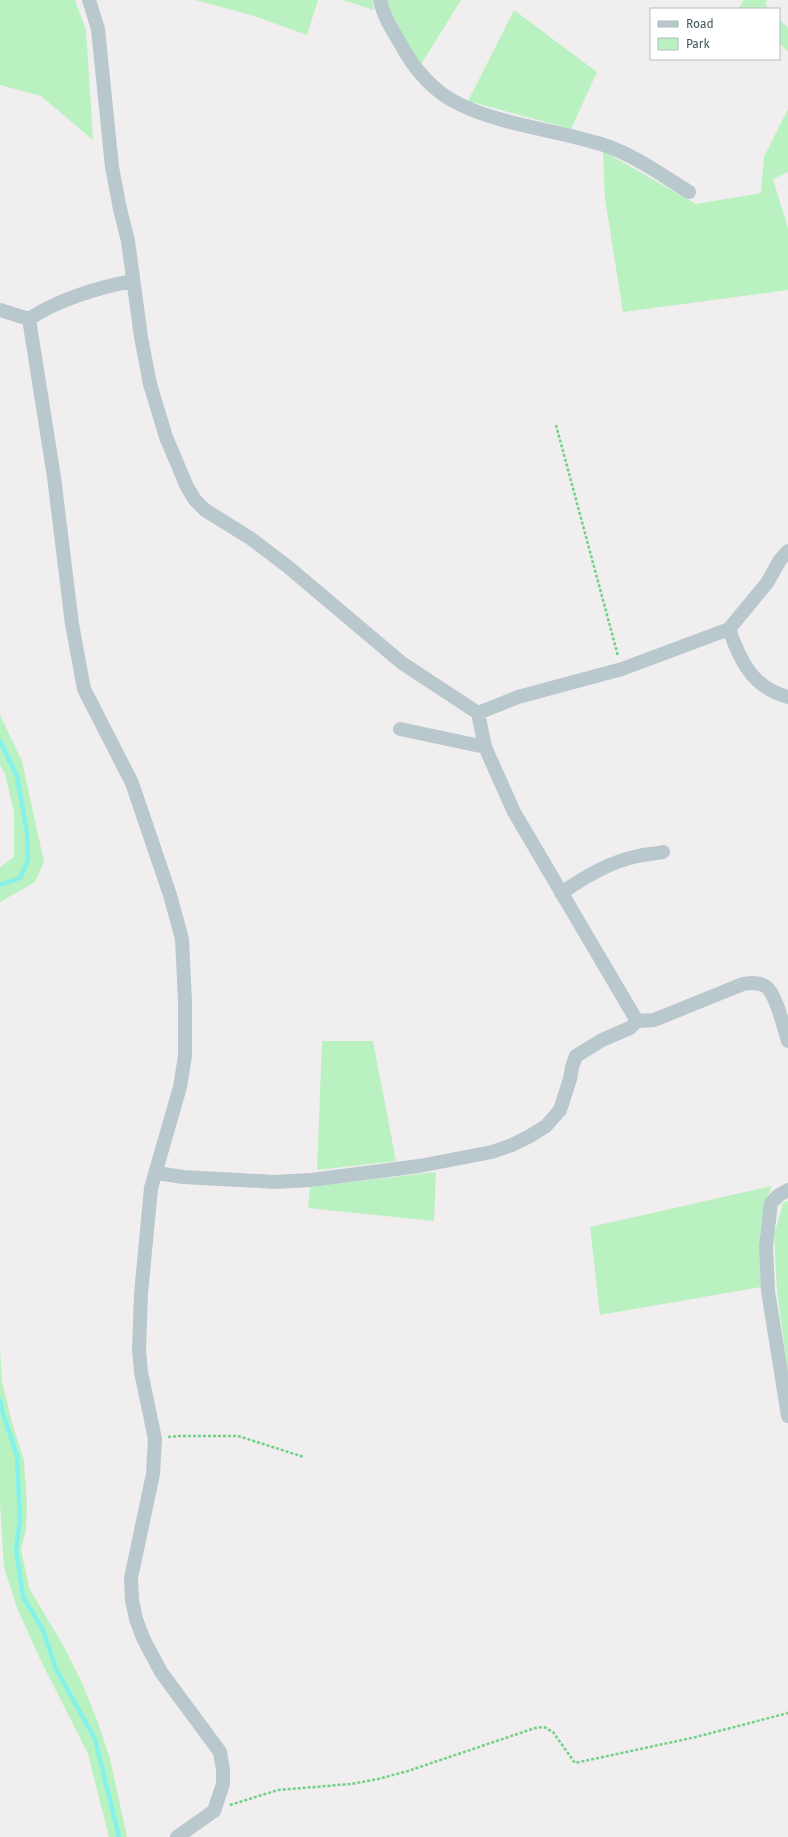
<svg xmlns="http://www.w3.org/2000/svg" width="788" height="1837" viewBox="0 0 788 1837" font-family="'Fira Sans',sans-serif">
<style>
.green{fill:#baf1c0}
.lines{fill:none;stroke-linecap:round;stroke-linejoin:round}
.stream{stroke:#84f1ea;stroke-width:4.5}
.path{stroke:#70d187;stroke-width:2.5;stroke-dasharray:3 2;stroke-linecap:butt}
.minor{stroke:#b9c8cc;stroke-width:14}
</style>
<rect width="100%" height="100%" fill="#f1eeef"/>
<!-- green -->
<path class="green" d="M0 0H75L86 30 93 140 41 96 0 85Z
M195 0H318L307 35 251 15Z
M343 0H372L374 10Z
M387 0H461L420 66 390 11Z
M744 0H767L765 4 769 9H738Z
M514 10 597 72 571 129 468 101Z
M779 19 788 28V51L779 43Z
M788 109V172L773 179 788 228V290L623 312 605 199 603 151 696 204 761 193 764 157Z
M0 715 22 761 44 862 35 882 0 902V867L14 857V812L5 774 0 765Z
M322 1041H373L396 1161 317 1170Z
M436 1172 434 1221 308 1208 310 1187Z
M772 1186C757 1219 759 1252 761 1287L600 1315 590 1227Z
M788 1201V1373L777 1291 774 1235 783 1203Z
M0 1349 2 1381 12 1423 24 1460 27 1504 26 1530 21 1549 29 1588 63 1645 82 1683 97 1720 110 1759 127 1837H109L88 1754 40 1659 17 1608 4 1567 0 1503Z"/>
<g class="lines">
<!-- stream -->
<path class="stream" d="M0 741 17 776 27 833 28 860 20 878 0 885
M0 1400 3 1414 17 1456 20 1521 16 1549 23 1597 43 1630 56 1669 95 1739 119 1837"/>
<!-- path -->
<path class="path" d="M556 425 618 656
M168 1437 179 1436H238L304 1457
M230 1805 278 1790 351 1784 378 1779 408 1771 535 1728 544 1727 553 1732 575 1763 696 1737 788 1713"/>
<!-- minor -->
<path class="minor" d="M89 0 98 29 112 167 120 209 128 241 141 337 150 384 166 437 187 487 195 500 205 510 250 538 287 566 402 663 478 713 485 747 514 812 637 1021
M380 0C383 15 391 28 399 41 413 68 433 92 461 105 505 126 558 130 604 145 634 155 662 175 689 192
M0 310 29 319C57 300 99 287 133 281
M29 319 54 477 72 624 84 689 132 783 170 895 182 939 185 1001V1056L180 1087 151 1188 141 1294 139 1350 141 1372 155 1439 153 1474 131 1578 132 1600 136 1619 143 1638 161 1672 220 1752 223 1770V1784L214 1811 177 1837
M729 629C740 661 753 688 788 697
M478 713 518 697 622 669 729 629 767 583 780 560 788 551
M400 729 485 747
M561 893C585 877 609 862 638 856 646 854 654 854 663 852
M157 1173 183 1177 240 1180 275 1182 311 1180 419 1166 492 1152 512 1145 530 1136 546 1126 560 1110 570 1079 572 1067 576 1056 602 1040 630 1028 637 1021 654 1020 743 984C751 983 758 982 765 986 776 992 784 1029 788 1041
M788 1190 779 1195 771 1203 766 1246 768 1291 788 1416"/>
</g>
<!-- legend -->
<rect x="650" y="8" width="130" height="52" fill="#ffffff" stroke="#b5bcbe"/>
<rect x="658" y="21" width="20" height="6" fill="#b9c8cc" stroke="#b5bcbe"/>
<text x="686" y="28" font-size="12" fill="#45585d">Road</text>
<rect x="658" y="38" width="20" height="12" fill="#baf1c0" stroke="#b5bcbe"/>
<text x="686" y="48" font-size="12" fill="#45585d">Park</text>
</svg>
